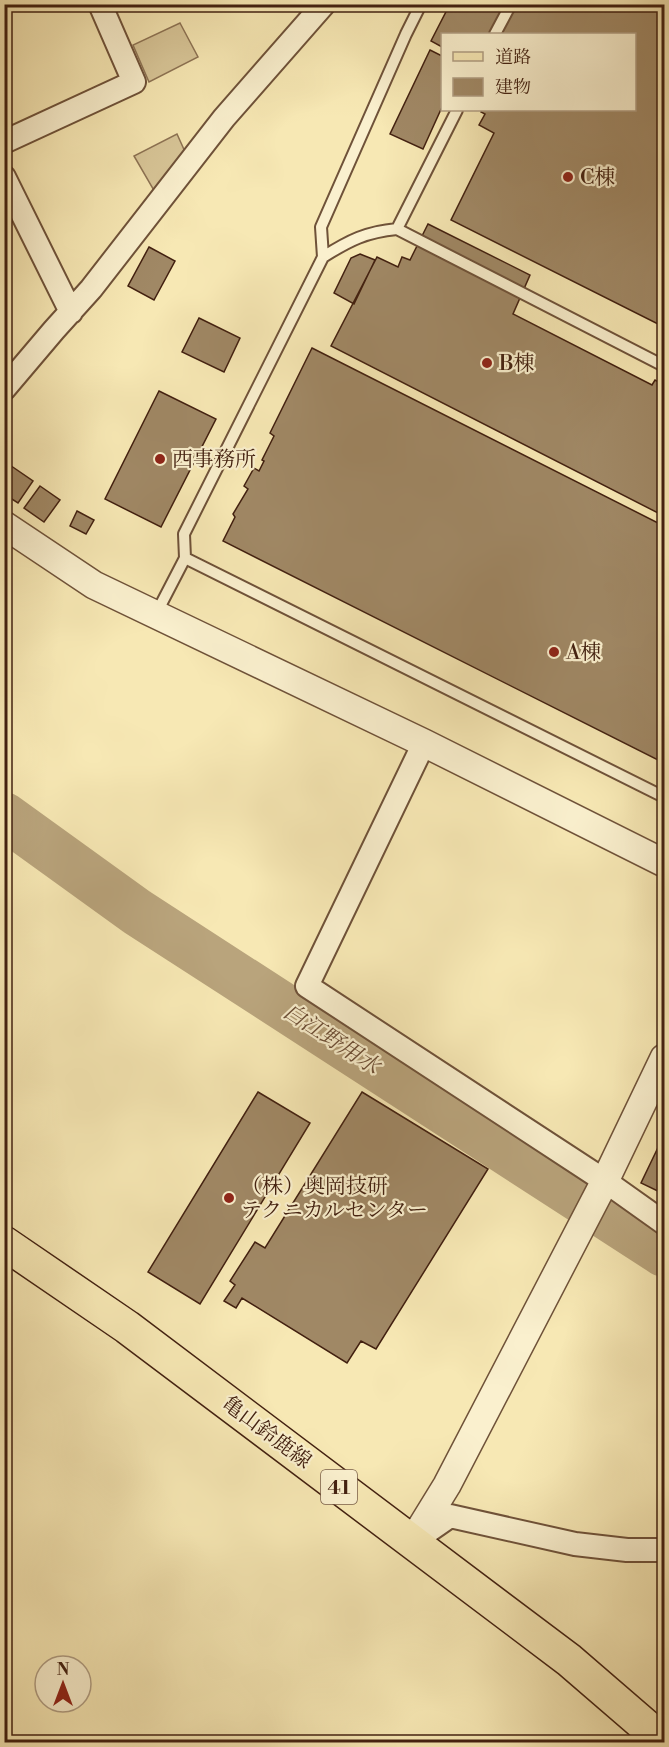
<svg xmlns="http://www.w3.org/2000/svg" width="669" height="1747" viewBox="0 0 669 1747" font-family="'Libre Bodoni','Noto Serif JP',serif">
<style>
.green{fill:#d8c698;stroke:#8d7354;stroke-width:1.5}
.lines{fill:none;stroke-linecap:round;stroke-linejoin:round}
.river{stroke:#b9a47c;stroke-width:48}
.building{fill:#a08865;stroke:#422010;stroke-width:1.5}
.service-casing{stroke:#6f5239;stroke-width:14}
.minor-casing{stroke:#6f5239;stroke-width:26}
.tertiary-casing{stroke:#6f5239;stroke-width:30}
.primary-casing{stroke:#422010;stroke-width:36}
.service{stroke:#faf0ce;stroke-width:10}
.minor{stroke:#faf0ce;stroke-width:22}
.tertiary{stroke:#faf0ce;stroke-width:27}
.primary{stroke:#f7e8b4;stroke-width:33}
.poi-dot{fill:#8f2418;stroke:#faf0ce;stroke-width:2}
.labels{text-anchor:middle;stroke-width:4.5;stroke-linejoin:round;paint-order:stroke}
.shield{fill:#faf0ce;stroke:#795e49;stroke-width:1.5}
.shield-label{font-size:20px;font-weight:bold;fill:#422010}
.poi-label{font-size:21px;fill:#422010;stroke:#faf0ce;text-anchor:start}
.street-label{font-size:21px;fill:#422010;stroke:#faf0ce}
.water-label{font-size:22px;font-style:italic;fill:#6c4e36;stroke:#faf0ce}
</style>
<rect width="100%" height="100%" fill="#f7e8b4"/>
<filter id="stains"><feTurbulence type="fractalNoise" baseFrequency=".00333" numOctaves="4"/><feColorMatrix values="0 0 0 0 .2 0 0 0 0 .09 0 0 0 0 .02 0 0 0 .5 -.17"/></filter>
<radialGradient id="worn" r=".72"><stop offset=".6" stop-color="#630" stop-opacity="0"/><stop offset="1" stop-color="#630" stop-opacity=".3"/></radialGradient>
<!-- green -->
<path class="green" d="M180 23 198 57 149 82 133 45Z
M177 134 186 154 156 194 134 156Z"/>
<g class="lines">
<!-- river -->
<path class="river" d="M4 816 137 912 664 1253"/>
</g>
<!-- building -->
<path class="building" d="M450 4H664V327L451 220 494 133 479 125 485 114 481 112 482 110H634V34H442V47L431 41Z
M430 50 442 56V107L423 149 390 134Z
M428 224 530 275 513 314 652 385 655 380 664 385V389L659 399 664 402V516L331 346 377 257 398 267 402 257 410 260Z
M149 247 175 261 154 300 128 286Z
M360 254 375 260 354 304 334 293 351 258Z
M199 318 240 338 224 372 182 352Z
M312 348 664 526V763L223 541 235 517 233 514 248 489 244 486 254 468 259 471 264 461 262 460 274 436 270 433Z
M159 391 216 419 161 527 105 499Z
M4 461 33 481 18 503 4 494Z
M40 486 60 500 44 522 24 508Z
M77 511 94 520 86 534 70 526Z
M258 1092 310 1123 200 1304 148 1272Z
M362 1092 488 1169 376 1349 361 1341 347 1363 242 1298 236 1308 224 1301 235 1285 230 1281 255 1242 265 1248Z
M664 1135V1194L641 1183Z"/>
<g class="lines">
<defs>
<path id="service" d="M495 34 511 4
M397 229 664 366
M323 257 321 227 406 34 421 4
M185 558 664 797
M156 614 185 558 184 534 323 257C350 240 366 232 397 229L457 110"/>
<path id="minor" d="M4 142 134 82 100 4
M4 177 71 312
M4 389 54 330 91 289 224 118 324 4
M424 743 307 986 605 1181 664 1223
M414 1541 450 1516 575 1544 627 1550H664"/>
<path id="tertiary" d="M4 525 94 585 424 743 664 863
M412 1542 447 1485 605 1181 664 1058"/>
<path id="primary" d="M4 1243 127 1327 569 1660 664 1742"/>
</defs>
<!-- service casing -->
<use href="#service" class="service-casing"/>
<!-- minor casing -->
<use href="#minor" class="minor-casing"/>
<!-- tertiary casing -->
<use href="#tertiary" class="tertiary-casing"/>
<!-- primary casing -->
<use href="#primary" class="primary-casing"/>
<!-- service -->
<use href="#service" class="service"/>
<!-- minor -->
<use href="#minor" class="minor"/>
<!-- tertiary -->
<use href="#tertiary" class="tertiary"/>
<!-- primary -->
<use href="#primary" class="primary"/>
</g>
<!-- markers -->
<g class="poi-dot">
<circle cx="568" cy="177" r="6"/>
<circle cx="487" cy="363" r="6"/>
<circle cx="160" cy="459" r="6"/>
<circle cx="554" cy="652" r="6"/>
<circle cx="229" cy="1198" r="6"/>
</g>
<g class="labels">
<!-- shield labels -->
<rect class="shield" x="321" y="1470" width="36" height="34" rx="4.5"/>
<g class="shield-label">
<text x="339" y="1494">41</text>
</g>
<!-- poi labels -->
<g class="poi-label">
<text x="580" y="184">C棟</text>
<text x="499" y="370">B棟</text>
<text x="172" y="466">西事務所</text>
<text x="566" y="659">A棟</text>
<text x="241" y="1193">（株）奥岡技研<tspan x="241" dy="24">テクニカルセンター</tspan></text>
</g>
<!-- street labels -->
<g class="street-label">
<text transform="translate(267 1432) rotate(37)" y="7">亀山鈴鹿線</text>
</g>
<!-- water labels -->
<g class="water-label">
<text transform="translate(332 1038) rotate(33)" y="8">白江野用水</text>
</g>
</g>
<!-- margin -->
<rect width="669" height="1747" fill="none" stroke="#f7e8b4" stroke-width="24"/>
<rect x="6" y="6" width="657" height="1735" fill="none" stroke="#422010" stroke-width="3"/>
<rect x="12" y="12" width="645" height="1723" fill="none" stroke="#422010" stroke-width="1.5"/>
<!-- legend -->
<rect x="441" y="33" width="195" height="78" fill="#faf0ce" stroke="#b09d82" stroke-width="1.5"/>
<rect x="453" y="52" width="30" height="9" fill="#f7e8b4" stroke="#b09d82" stroke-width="1.5"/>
<text x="495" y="63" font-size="18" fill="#422010">道路</text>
<rect x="453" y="78" width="30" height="18" fill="#a08865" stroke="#b09d82" stroke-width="1.5"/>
<text x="495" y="93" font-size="18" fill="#422010">建物</text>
<!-- north arrow -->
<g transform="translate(63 1684)"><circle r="28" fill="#faf0ce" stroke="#b09d82" stroke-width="1.5"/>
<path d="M0-4.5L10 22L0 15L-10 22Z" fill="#8f2418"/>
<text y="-9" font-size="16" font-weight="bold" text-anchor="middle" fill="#422010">N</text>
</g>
<rect width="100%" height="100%" filter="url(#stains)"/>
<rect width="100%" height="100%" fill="url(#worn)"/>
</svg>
